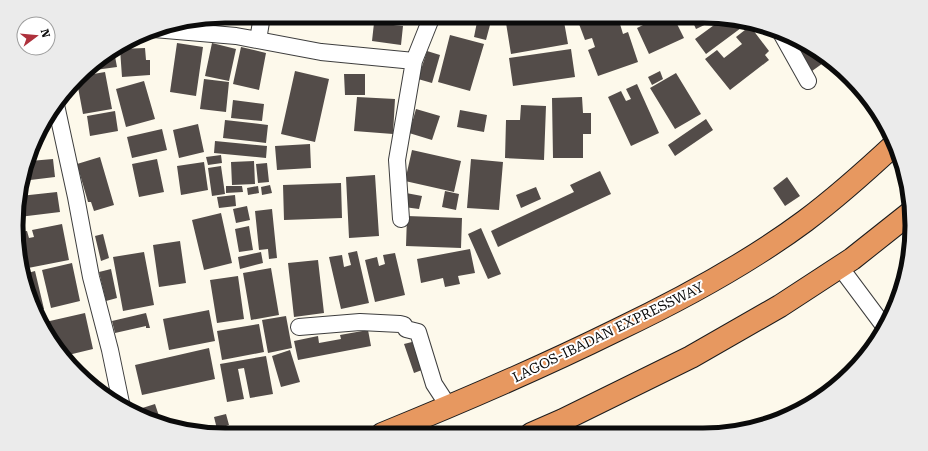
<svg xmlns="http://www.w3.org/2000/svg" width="928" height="451" viewBox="0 0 928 451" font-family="'Roboto Serif',serif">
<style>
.building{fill:#534c49}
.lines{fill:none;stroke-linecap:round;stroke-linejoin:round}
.street-casing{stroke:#3e3e3e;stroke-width:18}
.highway-casing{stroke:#1c1c1c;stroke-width:24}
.street{stroke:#fff;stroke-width:16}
.highway{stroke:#e79860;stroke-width:22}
.labels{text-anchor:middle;stroke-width:4;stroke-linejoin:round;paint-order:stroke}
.street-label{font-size:14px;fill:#0b0b0b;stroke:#fff}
.rim{fill:none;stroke:#0b0b0b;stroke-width:5}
</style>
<rect width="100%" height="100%" fill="#fdf9eb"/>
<!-- building -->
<path class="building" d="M228 16H238L237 19Z
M548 16H563L568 44 511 54 506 23Z
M576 16H622L624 23 620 24 623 34 628 32 638 62 598 76 588 50 595 47 592 38 585 40Z
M639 16H673L684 38 649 54 637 28 643 25Z
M690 16H703L717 19 696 29Z
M721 20 737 23 741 28 706 54 695 39Z
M477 22 490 25 486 40 474 37Z
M374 23 403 26 401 45 372 41Z
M750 26 769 51 765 55 769 60 730 90 705 59 717 50 724 58 742 44 736 37Z
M450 35 484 44 470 91 438 82Z
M177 43 203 47 196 96 170 92Z
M212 43 236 49 229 81 205 76Z
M799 43 826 61 812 71 797 50 802 47Z
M241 47 266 53 259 90 233 84Z
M145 48 146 60H150V75L122 77 120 49Z
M571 49 575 77 513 86 509 58Z
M114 51 117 67 95 70 94 63 98 59Z
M427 51 440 55 432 83 418 79Z
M295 71 329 79 315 142 281 134Z
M660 71 663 79 652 85 648 77Z
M105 72 112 109 83 114 77 82 82 76Z
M676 73 701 114 675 129 650 88Z
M344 74H365V95H345Z
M204 79 229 82 226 112 200 109Z
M852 80 860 92 859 93 850 83Z
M144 81 155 119 126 127 116 89Z
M637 84 659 133 631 146 608 97 621 91 626 101 631 99 626 89Z
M357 97 395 99 393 134 354 131Z
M582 97 583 113H591V134H583V158H553L552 98Z
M233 100 264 104 262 121 231 118Z
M521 105 546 106 544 160 505 158 506 120H520Z
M416 109 440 116 432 140 409 133Z
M460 110 487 115 484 132 457 127Z
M115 111 118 131 90 136 87 116Z
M706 119 713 130 675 156 668 145Z
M225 120 268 125 266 143 223 138Z
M198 124 204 152 179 158 173 130Z
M162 129 167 150 132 158 127 137Z
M215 141 267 146 266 158 214 153Z
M310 144 311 168 277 170 275 146Z
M412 150 461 161 454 192 405 181Z
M221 155 222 163 208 165 206 157Z
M100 157 114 205 94 211 91 202H88L77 164Z
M53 159 55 177 22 181 30 161Z
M157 159 164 192 139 197 132 164Z
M471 159 503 162 499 210 467 208Z
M254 161 255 184 232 185 231 162Z
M204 162 208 190 181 195 177 166Z
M267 163 269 182 258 183 256 164Z
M221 166 225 194 212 196 208 168Z
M600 171 611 194 498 247 491 231 574 192 570 185Z
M375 175 379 236 349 238 346 177Z
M787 177 800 196 785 206 773 188Z
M341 183 342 218 284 220 283 185Z
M270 185 272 193 262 195 261 187Z
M226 186H242L243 192 226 193Z
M258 186 259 193 248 195 247 188Z
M536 187 541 199 521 208 516 195Z
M445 191 459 194 456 210 442 207Z
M57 192 60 212 19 217 20 196Z
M406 193 422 196 419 209 404 207Z
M235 195 236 206 219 208 217 197Z
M247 206 250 220 236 223 233 209Z
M272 209 277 258 269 259 268 249 259 250 255 211Z
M221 213 232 263 204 270 192 220Z
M407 216 462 218 461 248 406 246Z
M62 224 69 260 23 269 18 253 19 232 27 231 29 238 34 237 32 230Z
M249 226 253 250 239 252 235 229Z
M481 228 501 274 488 279 468 234Z
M103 234 109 258 101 261 95 236Z
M180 241 186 283 159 287 153 245Z
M470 249 475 273 458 276 460 284 445 287 443 278 421 283 417 259Z
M357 251 369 303 341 309 329 257 342 255 344 267 351 265 348 253Z
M144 252 154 305 123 311 113 257Z
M261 252 263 263 240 269 238 257Z
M395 253 405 295 375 302 365 260 377 257 379 266 385 264 383 255Z
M318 260 324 313 294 317 288 263Z
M72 263 80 301 51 308 42 270Z
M271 268 279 315 251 320 243 273Z
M111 269 117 298 106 301 99 272Z
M35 271 44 309 35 311 24 274Z
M238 276 244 319 217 323 210 280Z
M209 310 215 341 169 350 163 319Z
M85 313 93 349 64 356 41 323Z
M146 313 150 328H146V326L115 333 112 321Z
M286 316 292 348 268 353 262 320Z
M259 324 264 352 222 360 217 331Z
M368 330 371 346 298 360 294 341 318 336 319 343 341 339 340 335Z
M412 342 422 370 414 373 404 344Z
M209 348 215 379 142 395 135 365Z
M290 350 300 382 281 387 272 356Z
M266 356 273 394 250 398 244 368 238 369 244 399 227 402 220 364Z
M91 376 92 384 84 378Z
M155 404 160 419 156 421 145 419 138 414 136 410Z
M226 414 229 425 217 429 214 417Z
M230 426 232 435 219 434 218 429Z
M248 428 249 435H235V432Z"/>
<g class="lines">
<defs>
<path id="street" d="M154 29 236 36 321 52 414 61
M780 31 808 81
M258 40 262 16
M56 105 76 197 91 277 110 350 121 403
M401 219 397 160 414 61 432 16
M840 267 884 326
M299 327 360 322 400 324 404 325 406 329 418 332 434 384 449 407
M563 420 570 434"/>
<path id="highway" d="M382 434C461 402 540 368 617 330 682 299 747 264 805 221 837 197 866 171 895 144
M531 434 563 420 691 357 780 306 852 259 910 213"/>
</defs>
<!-- street casing -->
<use href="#street" class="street-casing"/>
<!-- highway casing -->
<use href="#highway" class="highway-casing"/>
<!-- street -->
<use href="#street" class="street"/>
<!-- highway -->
<use href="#highway" class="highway"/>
</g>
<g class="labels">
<!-- street labels -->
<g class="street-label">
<text transform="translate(608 332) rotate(-26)" y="5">LAGOS-IBADAN EXPRESSWAY</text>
</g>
</g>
<!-- crop -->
<path d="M0 0H928V451H0ZM225 23H703A202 202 0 0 1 905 225V226A202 202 0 0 1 703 428H225A202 202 0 0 1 23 226V225A202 202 0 0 1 225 23Z" fill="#ebebeb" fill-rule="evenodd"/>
<path class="rim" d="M225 23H703A202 202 0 0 1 905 225V226A202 202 0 0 1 703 428H225A202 202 0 0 1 23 226V225A202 202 0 0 1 225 23Z"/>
<!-- north arrow -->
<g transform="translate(36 36) rotate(74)"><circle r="19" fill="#ffffff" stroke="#9d9d9d"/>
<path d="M0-3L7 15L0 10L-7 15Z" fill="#ae313c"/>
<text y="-6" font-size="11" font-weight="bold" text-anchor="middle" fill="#0b0b0b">N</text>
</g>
</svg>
